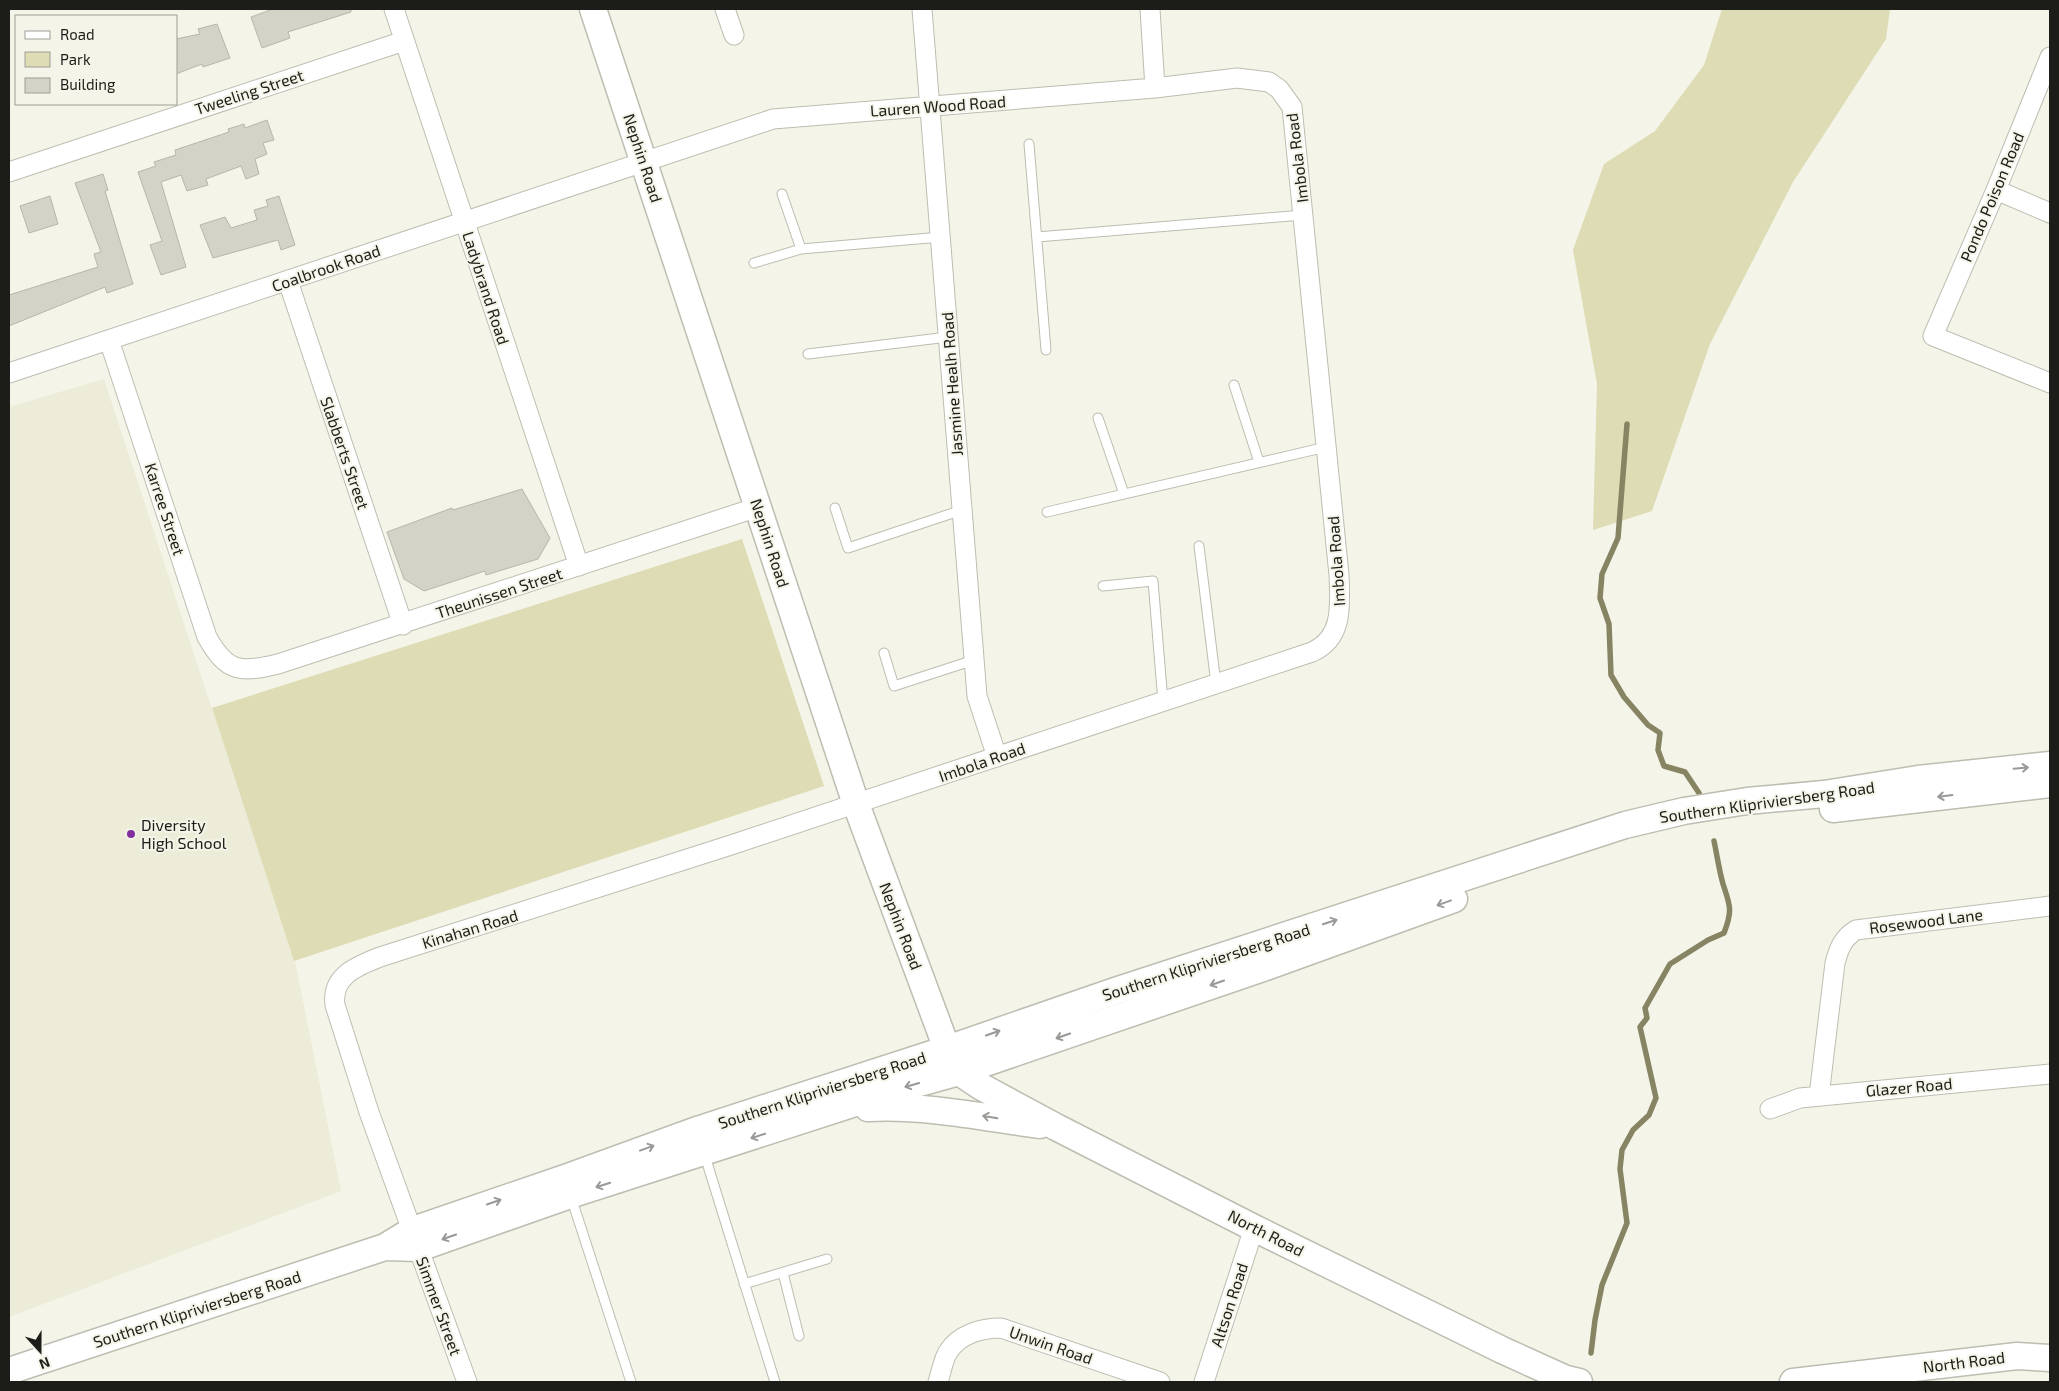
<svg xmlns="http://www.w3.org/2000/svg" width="2059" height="1391" viewBox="0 0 2059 1391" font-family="'Exo 2',sans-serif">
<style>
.built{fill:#ececd8}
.green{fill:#dddcb4}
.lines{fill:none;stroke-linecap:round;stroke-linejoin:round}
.stream{stroke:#868463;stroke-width:5.5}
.building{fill:#d3d3c7;stroke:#b6b6aa}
.lane-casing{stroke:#bdbdb1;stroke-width:11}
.street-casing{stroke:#bdbdb1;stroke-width:21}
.secondary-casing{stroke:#bdbdb1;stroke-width:29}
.lane{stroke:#fff;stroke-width:9}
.street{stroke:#fff;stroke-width:19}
.secondary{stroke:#fff;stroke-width:26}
.oneway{stroke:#999997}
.poi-dot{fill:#83309f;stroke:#f4f4e8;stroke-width:2}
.labels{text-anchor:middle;stroke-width:4;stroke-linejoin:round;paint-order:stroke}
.street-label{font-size:16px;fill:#1c1c18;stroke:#f4f4e8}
.poi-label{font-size:16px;fill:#1c1c18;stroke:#f4f4e8;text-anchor:start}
</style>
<rect width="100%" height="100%" fill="#f4f4e8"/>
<!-- built -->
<path class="built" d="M104 379 296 966 341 1191 9 1317V407Z"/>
<!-- green -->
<path class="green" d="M1722 9H1890L1886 39 1793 182 1710 344 1652 511 1593 530 1597 384 1573 250 1604 164 1655 131 1704 65Z
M742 539 824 786 294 961 212 708Z"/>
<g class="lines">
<!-- stream -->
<path class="stream" d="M1627 424 1618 538 1602 574 1600 598 1609 624 1611 675 1624 697 1648 725 1660 733 1658 750 1664 766 1685 772 1699 793
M1591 1353 1595 1320 1602 1285 1627 1223 1620 1169 1622 1150 1633 1130 1649 1115 1656 1098 1640 1027 1647 1018 1645 1008 1670 964 1708 940 1724 933C1733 910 1730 905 1723 884 1719 870 1717 855 1714 841"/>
</g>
<!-- building -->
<path class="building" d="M273 9H351V12L288 32 290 38 262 48 251 17Z
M217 24 230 58 203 67 202 64 176 74V39L200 34 198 29Z
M267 120 274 140 263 143 267 154 255 159 259 174 246 179 241 166 206 179 208 185 187 191 181 175 161 182 186 267 161 275 150 245 162 241 138 172 156 166 154 162 176 155 175 150 229 132 228 129 244 124 245 128Z
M103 174 108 190 105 191 133 284 107 293 105 287 9 326V295L98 267 94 254 101 252 75 183Z
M50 196 58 224 29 233 20 206Z
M279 196 295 245 281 250 278 240 213 258 200 225 225 217 231 228 257 220 254 210 268 206 266 200Z
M522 489 550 538 538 559 486 575 485 571 424 591 404 579 387 532 452 508 453 510Z"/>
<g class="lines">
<defs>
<path id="lane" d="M1029 144 1046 350
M782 194 801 249
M1037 237 1303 215
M754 263 801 249 941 237
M808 354 948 337
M1234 385 1259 462
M1098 418 1124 494
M835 508 848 548 962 510
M1047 512 1326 447
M1199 546 1216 684
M1103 586 1153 581 1163 702
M884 653 894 686 974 660
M704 1153 775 1382
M571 1197 631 1382
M783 1273 799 1336
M744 1284 827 1259"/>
<path id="street" d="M394 9 579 566
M725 9 734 35
M922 9 977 696 997 757
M1150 9 1155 88
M2050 57 1996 190 1933 336 2050 383
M9 172 404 41
M1996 190 2050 213
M288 281 403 625
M109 340 207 637C227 673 241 673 278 664L758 507
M9 373 773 119 1155 88 1237 78 1269 82 1279 89 1292 107 1339 575C1340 604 1344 638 1312 652L731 845 380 957C357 966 331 976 335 1005L369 1112 467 1382
M1819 1096 1835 963C1839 948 1843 938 1856 930L2050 906
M1770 1109 1800 1098 2050 1074
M938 1382C941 1373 943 1360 948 1352 959 1334 982 1328 1001 1328L1160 1382
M1204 1382 1254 1228"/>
<path id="secondary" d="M593 9 856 804 947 1049 959 1072 980 1086 1056 1127 1254 1228 1502 1350 1566 1379 1579 1382
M1833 809 2050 784
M868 1108C926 1105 982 1117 1040 1125
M385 1247 419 1248 570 1195 905 1087 959 1072 1263 968 1454 899
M9 1371 385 1247 413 1230 565 1178 700 1129 947 1049 1118 990 1625 825 1684 811 1747 801 1824 794 1918 779 2050 765
M1793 1382 2017 1356 2050 1358"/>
</defs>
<!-- lane casing -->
<use href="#lane" class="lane-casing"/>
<!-- street casing -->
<use href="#street" class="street-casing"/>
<!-- secondary casing -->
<use href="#secondary" class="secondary-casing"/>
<!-- lane -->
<use href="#lane" class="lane"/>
<!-- street -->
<use href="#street" class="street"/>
<!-- secondary -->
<use href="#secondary" class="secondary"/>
</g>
<!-- one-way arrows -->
<defs><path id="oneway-shaft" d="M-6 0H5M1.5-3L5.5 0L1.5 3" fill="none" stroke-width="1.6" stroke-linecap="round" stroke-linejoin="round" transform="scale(1.25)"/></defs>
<g class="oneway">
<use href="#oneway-shaft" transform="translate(2021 768) rotate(-5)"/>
<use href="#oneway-shaft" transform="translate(1945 796) rotate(173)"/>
<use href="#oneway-shaft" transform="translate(1444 903) rotate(160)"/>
<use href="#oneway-shaft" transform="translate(1330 922) rotate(-18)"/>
<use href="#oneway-shaft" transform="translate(1217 983) rotate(161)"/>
<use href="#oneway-shaft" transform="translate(993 1033) rotate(-19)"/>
<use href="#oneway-shaft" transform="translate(1063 1036) rotate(161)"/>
<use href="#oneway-shaft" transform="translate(912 1085) rotate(164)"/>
<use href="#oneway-shaft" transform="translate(990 1117) rotate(-170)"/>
<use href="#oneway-shaft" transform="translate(758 1136) rotate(162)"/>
<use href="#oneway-shaft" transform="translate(647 1148) rotate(-20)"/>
<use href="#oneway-shaft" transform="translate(603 1185) rotate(162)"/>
<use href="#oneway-shaft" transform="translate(494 1202) rotate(-19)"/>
<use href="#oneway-shaft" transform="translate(449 1237) rotate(161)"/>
</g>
<!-- markers -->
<circle class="poi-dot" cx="131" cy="834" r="5"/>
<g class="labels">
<!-- street labels -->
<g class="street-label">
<text transform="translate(249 92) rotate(-18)" y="6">Tweeling Street</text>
<text transform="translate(938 106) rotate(-4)" y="6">Lauren Wood Road</text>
<text transform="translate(643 158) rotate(72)" y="6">Nephin Road</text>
<text transform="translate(1297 158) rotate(-97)" y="6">Imbola Road</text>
<text transform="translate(1992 197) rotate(-67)" y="6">Pondo Poison Road</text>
<text transform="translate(326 268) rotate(-19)" y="6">Coalbrook Road</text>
<text transform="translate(486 288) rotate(72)" y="6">Ladybrand Road</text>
<text transform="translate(952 384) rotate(-94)" y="6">Jasmine Healh Road</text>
<text transform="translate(345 453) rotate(71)" y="6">Slabberts Street</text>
<text transform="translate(165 509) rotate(72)" y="6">Karree Street</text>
<text transform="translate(770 543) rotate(72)" y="6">Nephin Road</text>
<text transform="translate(1336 561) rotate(-94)" y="6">Imbola Road</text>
<text transform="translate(499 593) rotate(-18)" y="6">Theunissen Street</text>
<text transform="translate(982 762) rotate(-19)" y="6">Imbola Road</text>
<text transform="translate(1767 802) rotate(-8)" y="6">Southern Klipriviersberg Road</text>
<text transform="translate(1926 921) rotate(-7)" y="6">Rosewood Lane</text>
<text transform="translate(901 926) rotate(69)" y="6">Nephin Road</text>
<text transform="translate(470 929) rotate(-17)" y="6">Kinahan Road</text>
<text transform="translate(1206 962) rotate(-18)" y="6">Southern Klipriviersberg Road</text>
<text transform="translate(1909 1087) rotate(-5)" y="6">Glazer Road</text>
<text transform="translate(822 1090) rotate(-18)" y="6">Southern Klipriviersberg Road</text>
<text transform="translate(1266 1233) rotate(27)" y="6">North Road</text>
<text transform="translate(1229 1305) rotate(-72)" y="6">Altson Road</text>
<text transform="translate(439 1306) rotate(70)" y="6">Simmer Street</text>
<text transform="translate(197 1309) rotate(-18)" y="6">Southern Klipriviersberg Road</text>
<text transform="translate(1051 1345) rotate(19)" y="6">Unwin Road</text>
<text transform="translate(1964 1362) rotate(-7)" y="6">North Road</text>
</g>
<!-- poi labels -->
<g class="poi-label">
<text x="141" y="831">Diversity<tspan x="141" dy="18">High School</tspan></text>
</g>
</g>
<!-- border -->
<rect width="2059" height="1391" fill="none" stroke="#1c1c18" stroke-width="20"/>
<!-- legend -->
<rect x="15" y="15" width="162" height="90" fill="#f4f4e8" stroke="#9e9e95"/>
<rect x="25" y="31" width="25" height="8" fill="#ffffff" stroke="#9e9e95"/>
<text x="60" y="40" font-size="15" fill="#1c1c18">Road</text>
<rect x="25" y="52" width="25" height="15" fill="#dddcb4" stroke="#9e9e95"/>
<text x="60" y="65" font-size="15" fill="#1c1c18">Park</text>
<rect x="25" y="78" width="25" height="15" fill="#d3d3c7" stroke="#9e9e95"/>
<text x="60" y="90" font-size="15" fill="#1c1c18">Building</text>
<!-- north arrow -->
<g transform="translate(40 1351) rotate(159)" stroke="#f4f4e8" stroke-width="4" paint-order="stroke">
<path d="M0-4L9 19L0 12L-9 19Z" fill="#1c1c18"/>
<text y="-8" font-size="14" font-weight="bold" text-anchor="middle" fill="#1c1c18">N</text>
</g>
</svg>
